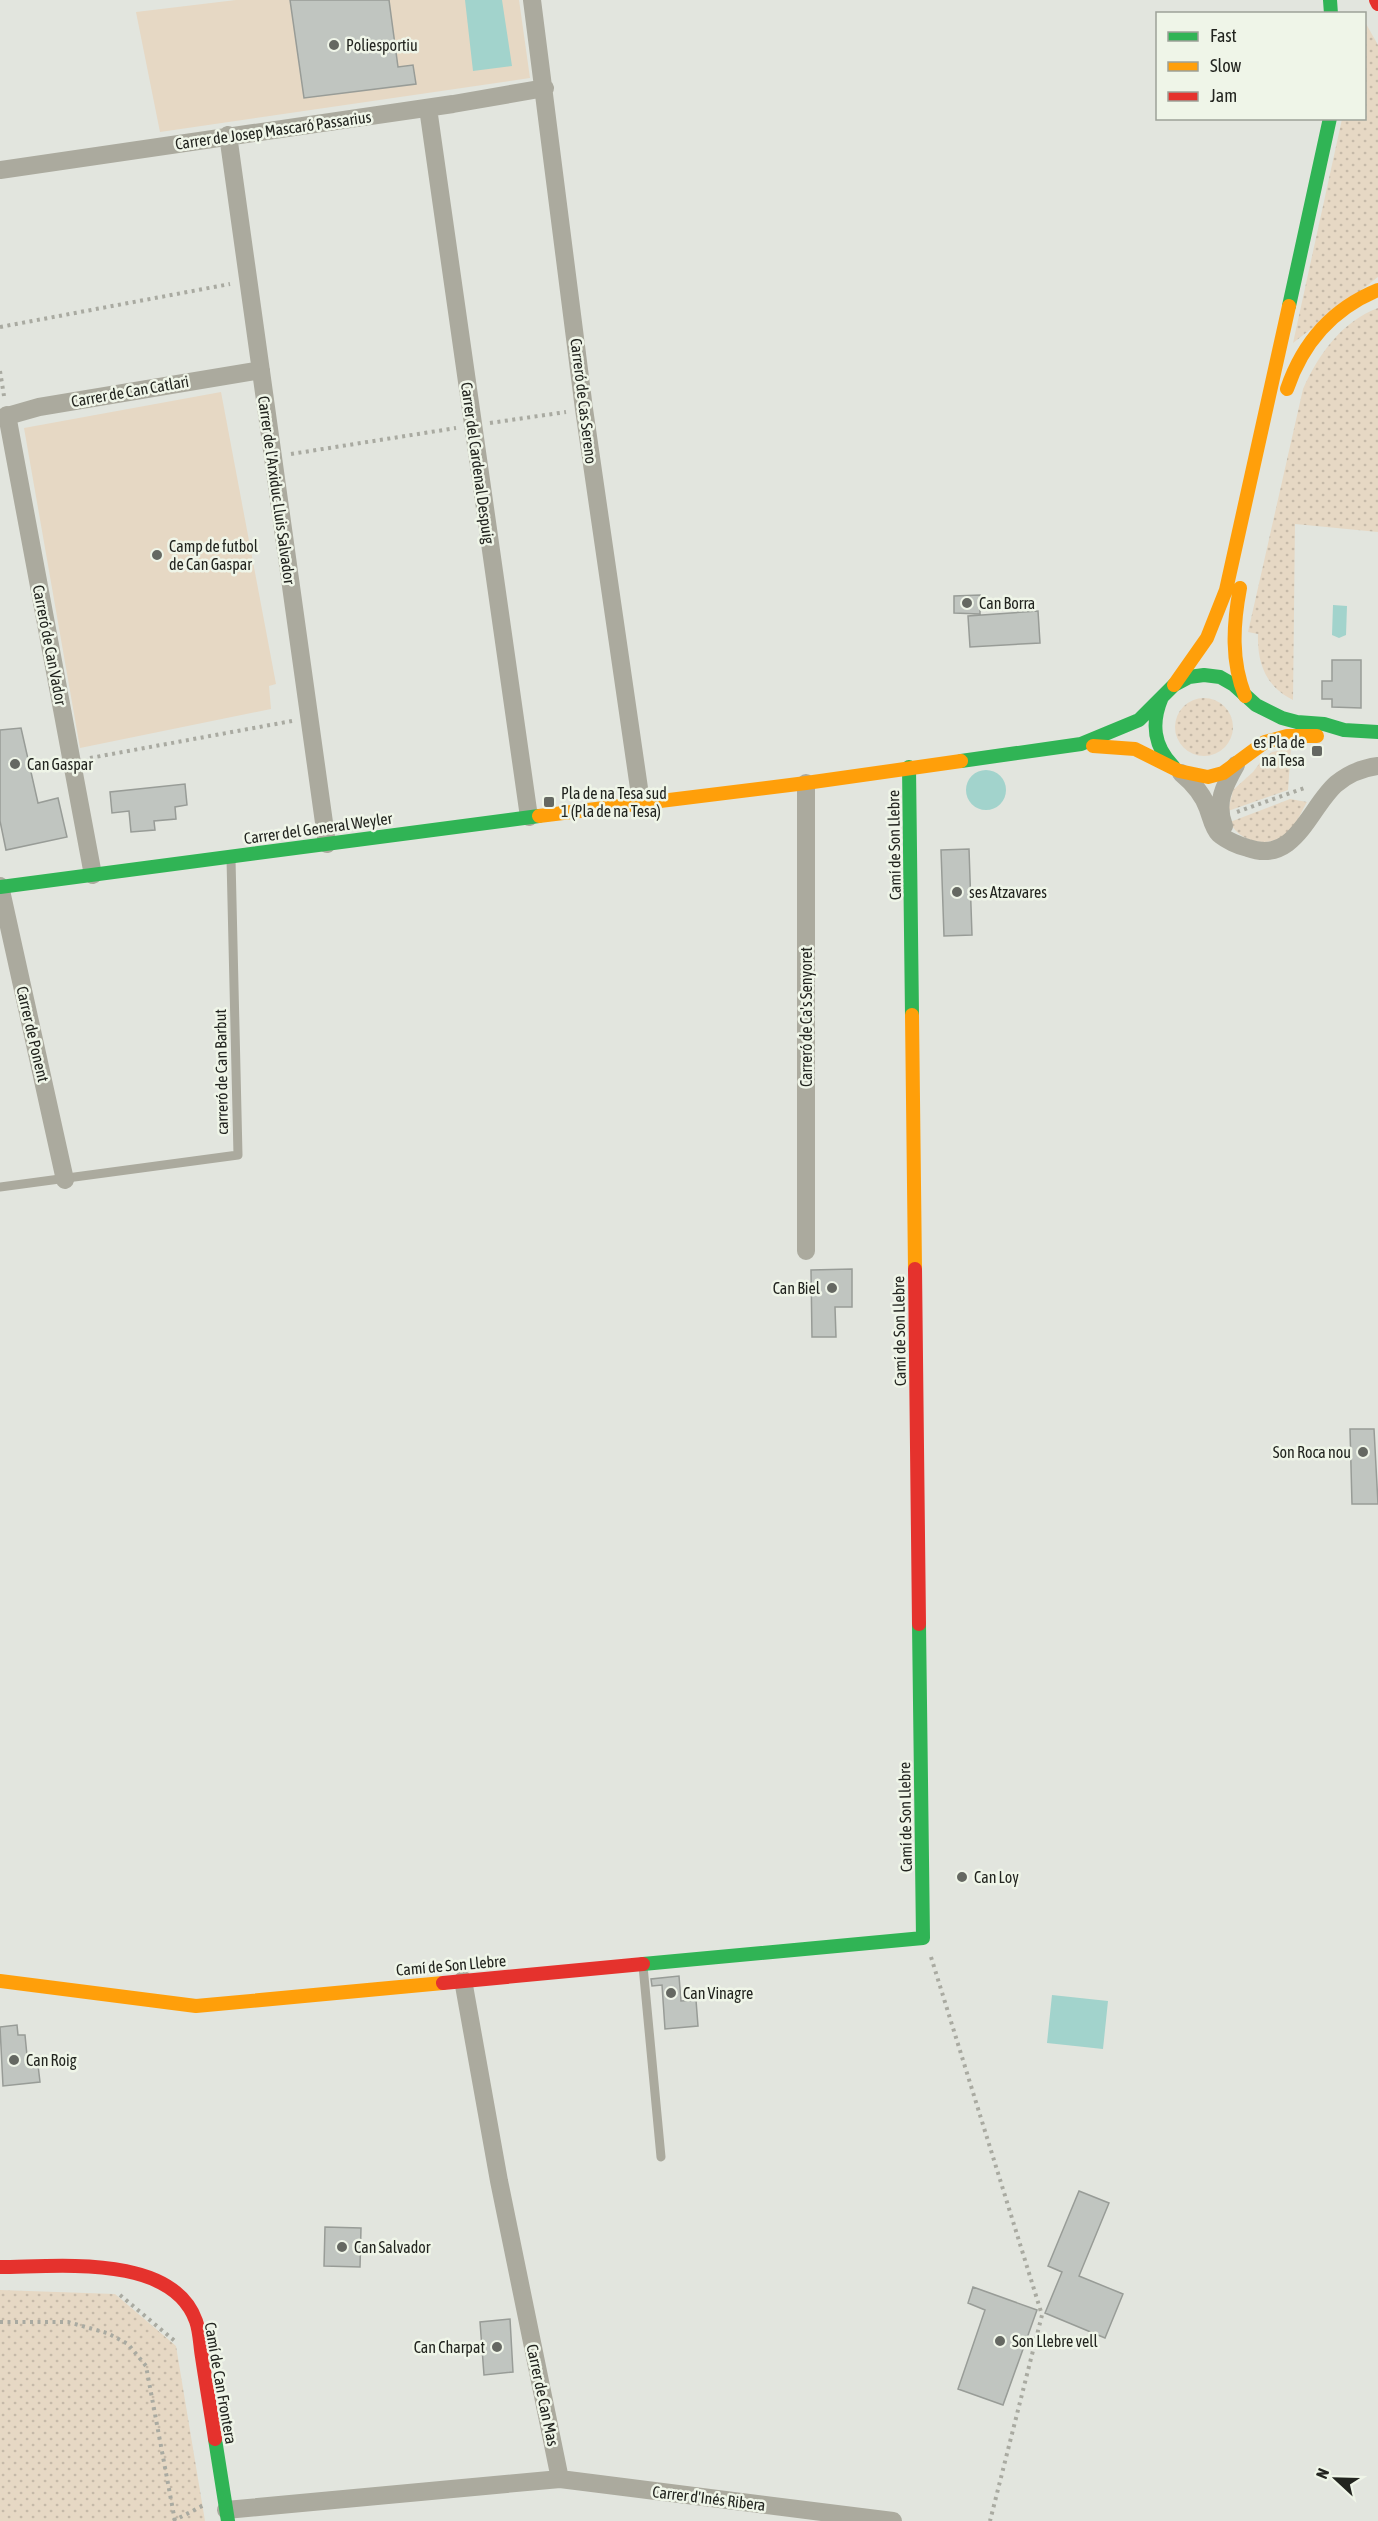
<svg xmlns="http://www.w3.org/2000/svg" width="1378" height="2521" viewBox="0 0 1378 2521" font-family="'Asap Condensed',sans-serif">
<style>
.grass{fill:url(#grass-dots)}
.garden{fill:#e6d8c4}
.water{fill:#a2d3cc}
.building{fill:#c0c5c0;stroke:#989c97;stroke-width:1.5}
.lines{fill:none;stroke-linecap:round;stroke-linejoin:round}
.path{stroke:#a9aaa1;stroke-width:4;stroke-dasharray:3 4.5;stroke-linecap:butt}
.lane{stroke:#abaa9e;stroke-width:9}
.street{stroke:#abaa9e;stroke-width:18}
.fast{stroke:#30b455;stroke-width:14}
.slow{stroke:#ff9f0a;stroke-width:14}
.jam{stroke:#e5322d;stroke-width:14}
.poi-dot{fill:#656862;stroke:#eff5e8;stroke-width:2}
.labels{text-anchor:middle;stroke-width:5;stroke-linejoin:round;paint-order:stroke}
.poi-label{font-size:16px;fill:#22241f;stroke:#eff5e8;text-anchor:start}
.street-label{font-size:16px;fill:#22241f;stroke:#eff5e8}
</style>
<defs>
<pattern id="grass-dots" width="8" height="8" patternUnits="userSpaceOnUse" patternTransform="scale(1.5)"><rect width="8" height="8" fill="#e6d8c4"/><path d="M2 2h.1M6 6h.1" fill="none" stroke="#c5b9a8" stroke-width="1.8" stroke-linecap="round"/></pattern>
</defs>
<rect width="100%" height="100%" fill="#e2e5de"/>
<!-- grass -->
<path class="grass" d="M1365 22 1378 45V277L1293 343 1342 119 1364 118Z
M1378 308V532L1295 524 1293 700C1266 687 1257 663 1258 634L1248 632 1303 389C1319 354 1341 322 1378 308Z
M1175 727a29 29 0 1 1 58 0a29 29 0 1 1-58 0Z
M1291 748 1288 790 1228 811 1233 790 1253 772 1262 760 1272 752Z
M1290 799 1307 802C1301 812 1296 826 1287 834 1269 848 1239 843 1230 822Z
M0 2290 115 2294 176 2346 205 2521H0Z"/>
<!-- garden -->
<path class="garden" d="M236 0H519L530 78 160 132 136 12Z
M221 392 276 684 269 686 271 709 80 748 24 428Z"/>
<!-- water -->
<path class="water" d="M465 0H502L512 66 473 71Z
M1333 605 1347 606 1346 635 1339 638 1332 635Z
M966 790a20 20 0 1 1 40 0a20 20 0 1 1-40 0Z
M1052 1995 1108 2001 1103 2049 1047 2043Z"/>
<!-- building -->
<path class="building" d="M290 0H389L398 67 413 65 416 84 304 98Z
M980 595V614L954 613V596Z
M1038 611 1040 643 970 647 968 616Z
M1332 660H1361V708L1332 707V699H1322V681H1332Z
M21 728 38 803 58 798 67 837 6 850 0 821V730Z
M185 784 187 805 175 807 176 819 154 821 155 830 131 832 129 811 112 813 110 792Z
M969 849 972 935 944 936 941 850Z
M852 1269V1307H835L836 1337H812L811 1270Z
M1350 1429H1374L1378 1504H1352Z
M679 1976 681 2001 696 2000 698 2026 665 2029 662 1985 652 1986 651 1979Z
M17 2025 18 2035H25L28 2066 38 2065 40 2082 3 2086 0 2027Z
M1079 2191 1109 2203 1079 2276 1123 2294 1105 2338 1045 2313 1062 2272 1048 2266Z
M325 2227 361 2228 360 2267 324 2266Z
M973 2287 1037 2310 1003 2405 958 2389 985 2310 968 2303Z
M510 2319 513 2372 484 2375 480 2322Z"/>
<g class="lines">
<!-- path -->
<path class="path" d="M0 327 230 284
M0 371 4 396
M490 423 566 412
M291 454 456 428
M90 758 292 721
M1237 812 1307 787
M931 1957 1042 2315 990 2521
M120 2295 176 2342
M0 2322H68L107 2333 128 2344 146 2366 175 2521
M173 2521 204 2505"/>
<!-- lane -->
<path class="lane" d="M0 1187 238 1155 231 859
M643 1966 661 2157"/>
<!-- street -->
<path class="street" d="M532 0 584 409 641 802
M428 108 529 817
M228 135 327 844
M0 170 453 104 545 88
M7 415 93 875
M0 418 39 407 261 370
M1181 773C1193 783 1203 794 1208 809 1211 817 1213 828 1219 834 1226 840 1239 846 1248 848 1295 865 1309 808 1336 784 1348 774 1363 768 1378 766
M806 783V1251
M1224 826C1215 803 1224 786 1236 765
M0 886 65 1180
M463 1980 499 2181 560 2479
M226 2510 560 2479 893 2521"/>
<!-- fast -->
<path class="fast" d="M1330 0 1331 14
M1289 306 1330 118
M1162 697C1151 723 1153 745 1173 766
M961 761 1081 744 1139 720 1174 685 1189 677 1204 675 1220 677 1234 685 1256 705 1282 718 1297 722 1324 724 1344 730 1378 732
M909 767 912 1015
M0 887 539 816
M643 1964 923 1938 919 1624
M215 2439 228 2521"/>
<!-- slow -->
<path class="slow" d="M1287 389C1303 342 1332 309 1378 290
M1240 588C1233 625 1231 661 1245 696
M1174 685 1207 638 1226 590 1289 306
M1093 746 1135 749 1179 771 1208 777 1223 773 1265 742 1287 736H1317
M539 816 806 783 961 761
M912 1015 915 1269
M0 1981 196 2006 443 1983"/>
<!-- jam -->
<path class="jam" d="M1376 0 1378 4
M915 1269 919 1624
M443 1983 643 1964
M0 2267C57 2267 172 2253 196 2321 200 2332 200 2346 202 2357 206 2384 211 2412 215 2439"/>
</g>
<!-- markers -->
<g class="poi-dot">
<circle cx="334" cy="45" r="6"/>
<circle cx="157" cy="555" r="6"/>
<circle cx="967" cy="603" r="6"/>
<rect x="1311" y="745" width="12" height="12" rx="3"/>
<circle cx="15" cy="764" r="6"/>
<rect x="543" y="796" width="12" height="12" rx="3"/>
<circle cx="957" cy="892" r="6"/>
<circle cx="832" cy="1288" r="6"/>
<circle cx="1363" cy="1452" r="6"/>
<circle cx="962" cy="1877" r="6"/>
<circle cx="671" cy="1993" r="6"/>
<circle cx="14" cy="2060" r="6"/>
<circle cx="342" cy="2247" r="6"/>
<circle cx="1000" cy="2341" r="6"/>
<circle cx="497" cy="2347" r="6"/>
</g>
<g class="labels">
<!-- poi labels -->
<g class="poi-label">
<text x="346" y="51">Poliesportiu</text>
<text x="169" y="552">Camp de futbol<tspan x="169" dy="18">de Can Gaspar</tspan></text>
<text x="979" y="609">Can Borra</text>
<text x="1305" y="748" text-anchor="end">es Pla de<tspan x="1305" dy="18">na Tesa</tspan></text>
<text x="27" y="770">Can Gaspar</text>
<text x="561" y="799">Pla de na Tesa sud<tspan x="561" dy="18">1 (Pla de na Tesa)</tspan></text>
<text x="969" y="898">ses Atzavares</text>
<text x="820" y="1294" text-anchor="end">Can Biel</text>
<text x="1351" y="1458" text-anchor="end">Son Roca nou</text>
<text x="974" y="1883">Can Loy</text>
<text x="683" y="1999">Can Vinagre</text>
<text x="26" y="2066">Can Roig</text>
<text x="354" y="2253">Can Salvador</text>
<text x="1012" y="2347">Son Llebre vell</text>
<text x="485" y="2353" text-anchor="end">Can Charpat</text>
</g>
<!-- street labels -->
<g class="street-label">
<text transform="translate(273 130) rotate(-8)" y="6">Carrer de Josep Mascaró Passarius</text>
<text transform="translate(130 391) rotate(-10)" y="6">Carrer de Can Catlari</text>
<text transform="translate(584 401) rotate(83)" y="6">Carreró de Cas Sereno</text>
<text transform="translate(478 463) rotate(82)" y="6">Carrer del Cardenal Despuig</text>
<text transform="translate(277 490) rotate(82)" y="6">Carrer de l'Arxiduc Lluis Salvador</text>
<text transform="translate(50 645) rotate(79)" y="6">Carreró de Can Vador</text>
<text transform="translate(318 828) rotate(-8)" y="6">Carrer del General Weyler</text>
<text transform="translate(894 845) rotate(-91)" y="6">Camí de Son Llebre</text>
<text transform="translate(806 1017) rotate(-90)" y="6">Carreró de Ca's Senyoret</text>
<text transform="translate(33 1034) rotate(77)" y="6">Carrer de Ponent</text>
<text transform="translate(221 1072) rotate(-91)" y="6">carreró de Can Barbut</text>
<text transform="translate(899 1331) rotate(-91)" y="6">Camí de Son Llebre</text>
<text transform="translate(905 1817) rotate(-91)" y="6">Camí de Son Llebre</text>
<text transform="translate(451 1965) rotate(-5)" y="6">Camí de Son Llebre</text>
<text transform="translate(221 2383) rotate(80)" y="6">Camí de Can Frontera</text>
<text transform="translate(543 2395) rotate(78)" y="6">Carrer de Can Mas</text>
<text transform="translate(709 2498) rotate(7)" y="6">Carrer d'Inés Ribera</text>
</g>
</g>
<!-- legend -->
<rect x="1156" y="12" width="210" height="108" fill="#eff5e8" stroke="#9da198" stroke-width="1.5"/>
<rect x="1168" y="32" width="30" height="9" fill="#30b455" stroke="#9da198" stroke-width="1.5"/>
<text x="1210" y="42" font-size="18" fill="#22241f">Fast</text>
<rect x="1168" y="62" width="30" height="9" fill="#ff9f0a" stroke="#9da198" stroke-width="1.5"/>
<text x="1210" y="72" font-size="18" fill="#22241f">Slow</text>
<rect x="1168" y="92" width="30" height="9" fill="#e5322d" stroke="#9da198" stroke-width="1.5"/>
<text x="1210" y="102" font-size="18" fill="#22241f">Jam</text>
<!-- north arrow -->
<g transform="translate(1336 2479) rotate(292)" stroke="#eff5e8" stroke-width="4.5" paint-order="stroke">
<path d="M0-4.5L10 22L0 15L-10 22Z" fill="#22241f"/>
<text y="-9" font-size="16" font-weight="bold" text-anchor="middle" fill="#22241f">N</text>
</g>
</svg>
